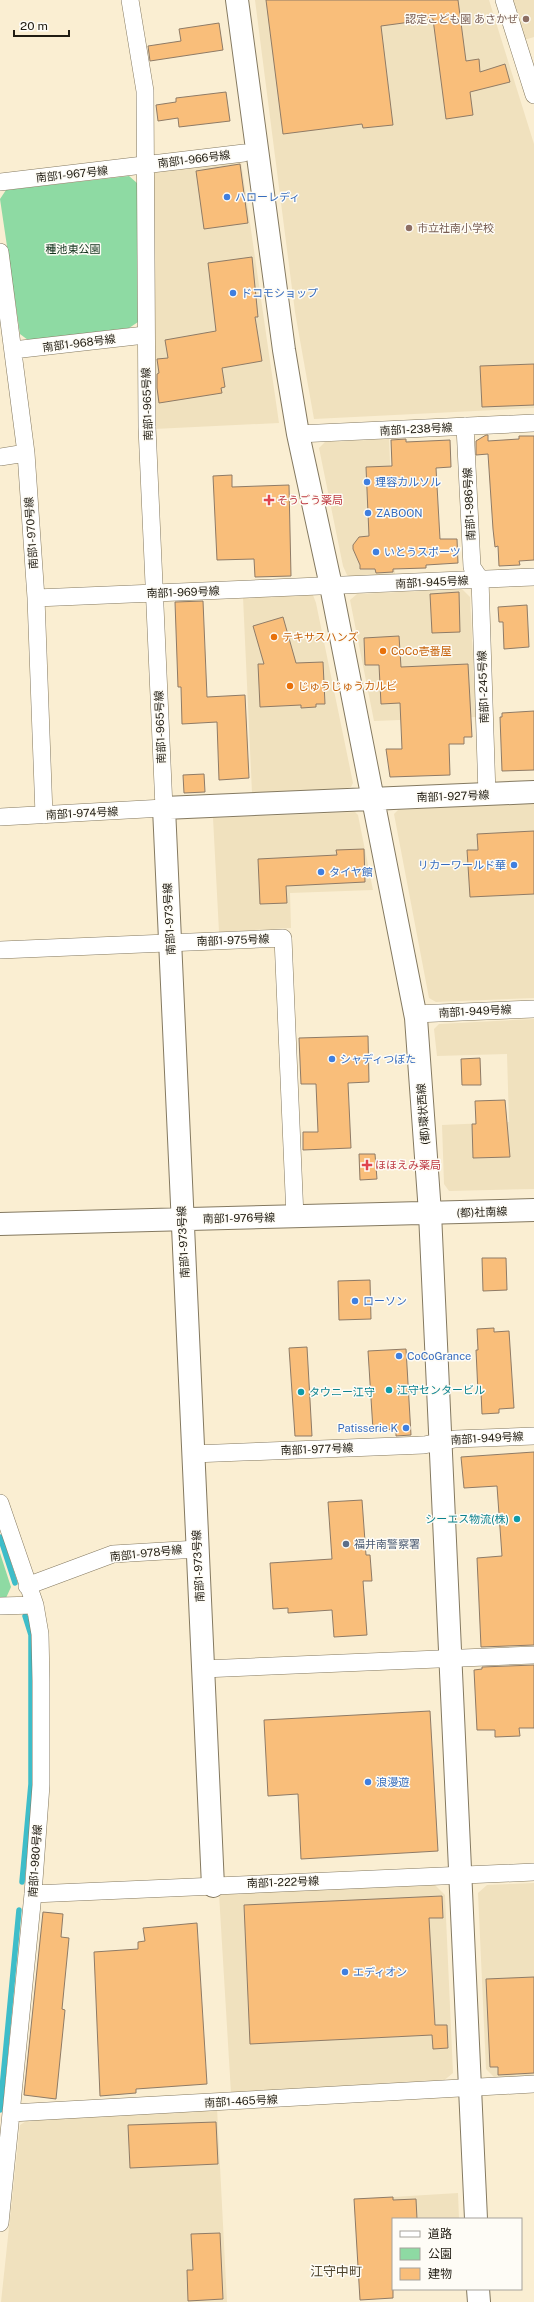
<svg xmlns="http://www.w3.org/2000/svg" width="534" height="2302" viewBox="0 0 534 2302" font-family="'Public Sans','Noto Sans JP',sans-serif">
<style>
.built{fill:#f0e1be}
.green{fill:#8edaa3}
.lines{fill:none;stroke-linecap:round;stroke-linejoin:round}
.stream{stroke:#3ebdc9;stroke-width:5.5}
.building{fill:#f9be7a;stroke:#8f7b66}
.street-casing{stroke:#847960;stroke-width:18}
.secondary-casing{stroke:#847960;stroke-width:24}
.street{stroke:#fff;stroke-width:17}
.secondary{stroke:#fff;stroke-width:22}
.education-dot{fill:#8d6e63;stroke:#fefcf6;stroke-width:1.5}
.shop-dot{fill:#3f7fe0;stroke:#fefcf6;stroke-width:1.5}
.health-dot{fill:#e0444e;stroke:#fefcf6;stroke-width:1.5}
.food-dot{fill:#e8710a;stroke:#fefcf6;stroke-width:1.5}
.culture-dot{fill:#0f9aa8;stroke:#fefcf6;stroke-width:1.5}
.service-dot{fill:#5c6f8a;stroke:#fefcf6;stroke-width:1.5}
.labels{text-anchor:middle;stroke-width:3;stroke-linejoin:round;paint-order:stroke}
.education-label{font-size:11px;fill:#785e54;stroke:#fefcf6;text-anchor:end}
.street-label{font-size:11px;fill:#201c12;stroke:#fefcf6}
.shop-label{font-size:11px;fill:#366cbe;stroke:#fefcf6;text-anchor:start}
.park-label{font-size:11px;fill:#11321c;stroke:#fefcf6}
.health-label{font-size:11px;fill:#be3a42;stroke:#fefcf6;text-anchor:start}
.food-label{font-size:11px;fill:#c56008;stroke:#fefcf6;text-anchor:start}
.culture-label{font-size:11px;fill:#0d838f;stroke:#fefcf6;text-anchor:start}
.service-label{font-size:11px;fill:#4e5e75;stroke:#fefcf6;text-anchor:start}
.quarter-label{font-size:13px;fill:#4e442d;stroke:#fefcf6}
</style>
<rect width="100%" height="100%" fill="#faeed2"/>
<!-- built -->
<path class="built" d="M255 0H489L534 144V408L314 419 295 312Z
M512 0H534V37L524 40Z
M241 161 279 423 154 429 152 173Z
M389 439 395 575 351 577 347 575 343 566 319 448 325 442Z
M462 589 470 597 476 717 374 721 350 600 357 594Z
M310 594 313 595 316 603 353 783 351 787 343 789 252 793 243 597Z
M534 803V998L436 1002 429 998 394 814 398 810Z
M355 812 358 815 373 890 290 893 291 928 219 932 213 818Z
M534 1019V1189L449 1191 444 1184 442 1125 509 1122 507 1054 437 1056 434 1029 439 1024Z
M534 1883V2077L495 2078 486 2069 478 1893 487 1885Z
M434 1884 445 1895 453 2073 442 2082 231 2093 219 1894Z
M217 2108 227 2302H1L20 2125 28 2120Z
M458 2193 459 2219H394L393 2197Z"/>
<!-- green -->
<path class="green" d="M129 176 137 183 138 322 129 328 28 340 20 334 0 199 6 190Z
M0 1553 11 1587 6 1598H0Z"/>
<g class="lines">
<!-- stream -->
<path class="stream" d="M0 1537 15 1583
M22 1882 31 1784V1635L25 1616
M0 2110 19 1910"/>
</g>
<!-- building -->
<path class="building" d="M266 0H458L466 61 479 59 480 72 505 64 510 82 470 92 473 115 446 119 433 19 381 26 393 125 363 128 362 124 283 134Z
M219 23 223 50 150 61 148 46 181 41 179 29Z
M226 92 230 121 179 127 178 118 158 121 156 105 176 102V98Z
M240 164 248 223 204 229 196 171Z
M252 257 258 317H255L262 361 222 368 225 387 221 388 222 393 159 403 157 388V374L159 373 157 359 168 358 165 340 216 331 208 263Z
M534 364V405L482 407 480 366Z
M486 435H488V441L519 439V436H534V560L519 561 520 565 499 566 498 546 495 547 493 529 488 454 476 455V441Z
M406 439V442L450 440 451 467 436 468 440 539H457L458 563 426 565V568L393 569V572L376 573 375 569H360V565L353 549V545L359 537 369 536 366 467 392 466 391 440Z
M232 475V487L289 485 291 576 255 577 254 559 217 560 213 476Z
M459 592 460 632 432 633 430 594Z
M203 601 207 697 245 695 249 778 219 780 217 722 182 724 181 687H178L175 602Z
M527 605 529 647 504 649 503 622H499L498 607Z
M283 617 296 663 323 662 325 704H316V707L301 708V705L260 707 258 664H264L253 626Z
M399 636 401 667 468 664 472 737H464V744H449L450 775 390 777 386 749H402L400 703 381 704 379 665H365L364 638Z
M534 711V770L502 771 500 717H502V713Z
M204 774 205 792 184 793 183 775Z
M534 831V894L470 897 467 850H478L477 834Z
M364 849 365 882 286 886 287 903 260 904 258 859 337 855 336 850Z
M368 1036 369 1082 348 1083 351 1148 303 1150V1132H318L316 1084H301L299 1038Z
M480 1058 481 1085H462L461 1059Z
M505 1100 510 1157 473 1158 472 1124H476L475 1101Z
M359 1154H375L377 1179 360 1180Z
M482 1258H506L507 1290 483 1291Z
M370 1280 371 1319 339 1320 338 1281Z
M494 1328V1332L509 1331 514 1408 499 1409V1413L482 1414 481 1392 478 1393 476 1350H478L477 1329Z
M307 1347 312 1436H295L289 1348Z
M406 1349 411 1435 396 1436V1429L373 1430 368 1351Z
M534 1452V1645L481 1647 477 1558 502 1556 497 1486 464 1488 461 1457Z
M362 1500 366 1555H370L372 1581H363L367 1635 334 1637 332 1610 288 1613V1608L273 1609 270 1563 332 1559 328 1502Z
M534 1665V1728H519L520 1736 495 1737V1730H477L474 1670 482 1669V1667Z
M430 1711 438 1851 301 1859 298 1794 268 1796 264 1720Z
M442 1896 443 1918H429L435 2025H447L448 2048 433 2049 432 2035 250 2044 244 1905Z
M43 1912 63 1914 61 1937 69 1938 62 2009 65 2010 56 2099 24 2095Z
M197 1923 207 2084 136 2089V2093L100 2096 94 1952 138 1949V1942L145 1941 143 1928Z
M534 1977V2073L498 2075V2067H490L486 1979Z
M216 2122 218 2164 130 2168 128 2125Z
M393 2197V2200L416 2199 417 2219H393V2298L360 2300 354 2199Z
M220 2233 223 2299 188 2301 187 2270H193L191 2234Z"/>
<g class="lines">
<defs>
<path id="street" d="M504 0 534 95
M0 182 244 153
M0 252 26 453 36 598 44 815
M13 350 145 335
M465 426 472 567 480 579 487 795
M298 434 534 423
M0 457 26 453
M36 598 534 577
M0 817 164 808 147 427 145 91 130 0
M0 950 283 938 295 1217
M415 1014 534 1009
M193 1454 424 1445 455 1439 534 1436
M0 1503 35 1605 40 1634 41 1681V1785L33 1894 0 2223
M27 1586 113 1554 198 1549
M0 1606 35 1605
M203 1669 534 1655
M33 1894 534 1872
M11 2113 534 2084"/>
<path id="secondary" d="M237 0 284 350 298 434 331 586 416 1018 430 1213 476 2219
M0 1224 534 1210
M213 1886 164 808 534 792
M478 2289 479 2302"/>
</defs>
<!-- street casing -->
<use href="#street" class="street-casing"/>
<!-- secondary casing -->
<use href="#secondary" class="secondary-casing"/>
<!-- street -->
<use href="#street" class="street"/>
<!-- secondary -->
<use href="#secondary" class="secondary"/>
</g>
<!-- markers -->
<g class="education-dot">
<circle cx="526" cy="19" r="4"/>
<circle cx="409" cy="228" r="4"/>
</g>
<g class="shop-dot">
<circle cx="227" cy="197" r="4"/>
<circle cx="233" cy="293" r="4"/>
<circle cx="367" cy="482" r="4"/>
<circle cx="368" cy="513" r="4"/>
<circle cx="376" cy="552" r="4"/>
<circle cx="514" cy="865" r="4"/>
<circle cx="321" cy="872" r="4"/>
<circle cx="332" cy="1059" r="4"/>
<circle cx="355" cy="1301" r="4"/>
<circle cx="399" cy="1356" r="4"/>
<circle cx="406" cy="1428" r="4"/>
<circle cx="368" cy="1782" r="4"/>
<circle cx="345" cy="1972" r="4"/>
</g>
<g class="health-dot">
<path d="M267 494h4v4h4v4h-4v4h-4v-4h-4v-4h4z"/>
<path d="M365 1159h4v4h4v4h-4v4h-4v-4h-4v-4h4z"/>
</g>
<g class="food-dot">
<circle cx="274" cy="637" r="4"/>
<circle cx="383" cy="651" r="4"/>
<circle cx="290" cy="686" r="4"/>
</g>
<g class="culture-dot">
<circle cx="389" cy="1390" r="4"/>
<circle cx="301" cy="1392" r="4"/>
<circle cx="517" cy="1519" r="4"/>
</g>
<circle class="service-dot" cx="346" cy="1544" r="4"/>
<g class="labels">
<!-- education labels -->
<g class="education-label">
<text x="518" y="23">認定こども園 あさかぜ</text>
<text x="417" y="232" text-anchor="start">市立社南小学校</text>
</g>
<!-- street labels -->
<g class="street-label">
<text transform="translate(194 159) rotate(-7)" y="4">南部1-966号線</text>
<text transform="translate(72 174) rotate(-6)" y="4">南部1-967号線</text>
<text transform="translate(79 343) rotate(-7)" y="4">南部1-968号線</text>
<text transform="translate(147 404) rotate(-92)" y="4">南部1-965号線</text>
<text transform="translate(416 429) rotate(-3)" y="4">南部1-238号線</text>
<text transform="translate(469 504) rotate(-93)" y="4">南部1-986号線</text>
<text transform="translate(31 533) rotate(-94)" y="4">南部1-970号線</text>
<text transform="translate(432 582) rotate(-3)" y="4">南部1-945号線</text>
<text transform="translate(183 592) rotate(-2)" y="4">南部1-969号線</text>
<text transform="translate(483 687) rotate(-92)" y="4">南部1-245号線</text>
<text transform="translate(160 727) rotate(-92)" y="4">南部1-965号線</text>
<text transform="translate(453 796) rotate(-2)" y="4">南部1-927号線</text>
<text transform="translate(82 813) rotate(-3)" y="4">南部1-974号線</text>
<text transform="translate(169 919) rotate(-93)" y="4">南部1-973号線</text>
<text transform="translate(233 940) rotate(-2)" y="4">南部1-975号線</text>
<text transform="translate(475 1011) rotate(-3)" y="4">南部1-949号線</text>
<text transform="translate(423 1114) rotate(-94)" y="4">(都)環状西線</text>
<text transform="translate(482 1212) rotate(-2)" y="4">(都)社南線</text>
<text transform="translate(239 1218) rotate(-1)" y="4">南部1-976号線</text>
<text transform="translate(183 1242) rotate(-93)" y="4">南部1-973号線</text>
<text transform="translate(487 1438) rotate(-3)" y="4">南部1-949号線</text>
<text transform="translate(317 1449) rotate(-2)" y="4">南部1-977号線</text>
<text transform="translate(146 1553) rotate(-6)" y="4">南部1-978号線</text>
<text transform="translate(198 1566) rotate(-93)" y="4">南部1-973号線</text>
<text transform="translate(35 1861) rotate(-86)" y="4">南部1-980号線</text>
<text transform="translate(283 1882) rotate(-2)" y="4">南部1-222号線</text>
<text transform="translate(241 2101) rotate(-3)" y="4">南部1-465号線</text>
</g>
<!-- shop labels -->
<g class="shop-label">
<text x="235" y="201">ハローレディ</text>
<text x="241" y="297">ドコモショップ</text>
<text x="375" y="486">理容カルソル</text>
<text x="376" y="517">ZABOON</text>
<text x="384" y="556">いとうスポーツ</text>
<text x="506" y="869" text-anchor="end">リカーワールド華</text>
<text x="329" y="876">タイヤ館</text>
<text x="340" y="1063">シャディつぼた</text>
<text x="363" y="1305">ローソン</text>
<text x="407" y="1360">CoCoGrance</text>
<text x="398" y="1432" text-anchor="end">Patisserie K</text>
<text x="376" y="1786">浪漫遊</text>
<text x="353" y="1976">エディオン</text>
</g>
<!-- park labels -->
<g class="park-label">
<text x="73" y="253">種池東公園</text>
</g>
<!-- health labels -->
<g class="health-label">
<text x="277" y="504">そうごう薬局</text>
<text x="375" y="1169">ほほえみ薬局</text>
</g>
<!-- food labels -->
<g class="food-label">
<text x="282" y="641">テキサスハンズ</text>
<text x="391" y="655">CoCo壱番屋</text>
<text x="298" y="690">じゅうじゅうカルビ</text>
</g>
<!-- culture labels -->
<g class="culture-label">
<text x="397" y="1394">江守センタービル</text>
<text x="309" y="1396">タウニー江守</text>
<text x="509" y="1523" text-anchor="end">シーエス物流(株)</text>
</g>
<!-- service labels -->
<g class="service-label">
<text x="354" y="1548">福井南警察署</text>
</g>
<!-- quarter labels -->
<g class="quarter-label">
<text x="336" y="2276">江守中町</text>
</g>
</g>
<!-- legend -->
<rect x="392" y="2218" width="130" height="72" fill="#fefcf6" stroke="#a5a29b"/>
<rect x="400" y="2231" width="20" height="6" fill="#ffffff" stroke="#a5a29b"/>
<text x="428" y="2238" font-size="12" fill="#201c12">道路</text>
<rect x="400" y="2248" width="20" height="12" fill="#8edaa3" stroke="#a5a29b"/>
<text x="428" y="2258" font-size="12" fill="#201c12">公園</text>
<rect x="400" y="2268" width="20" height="12" fill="#f9be7a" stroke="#a5a29b"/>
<text x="428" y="2278" font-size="12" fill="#201c12">建物</text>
<!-- scale -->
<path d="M14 30v6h55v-6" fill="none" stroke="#201c12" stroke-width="2"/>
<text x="20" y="30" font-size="12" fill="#201c12" stroke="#fefcf6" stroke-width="3" paint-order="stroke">20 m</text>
</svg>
